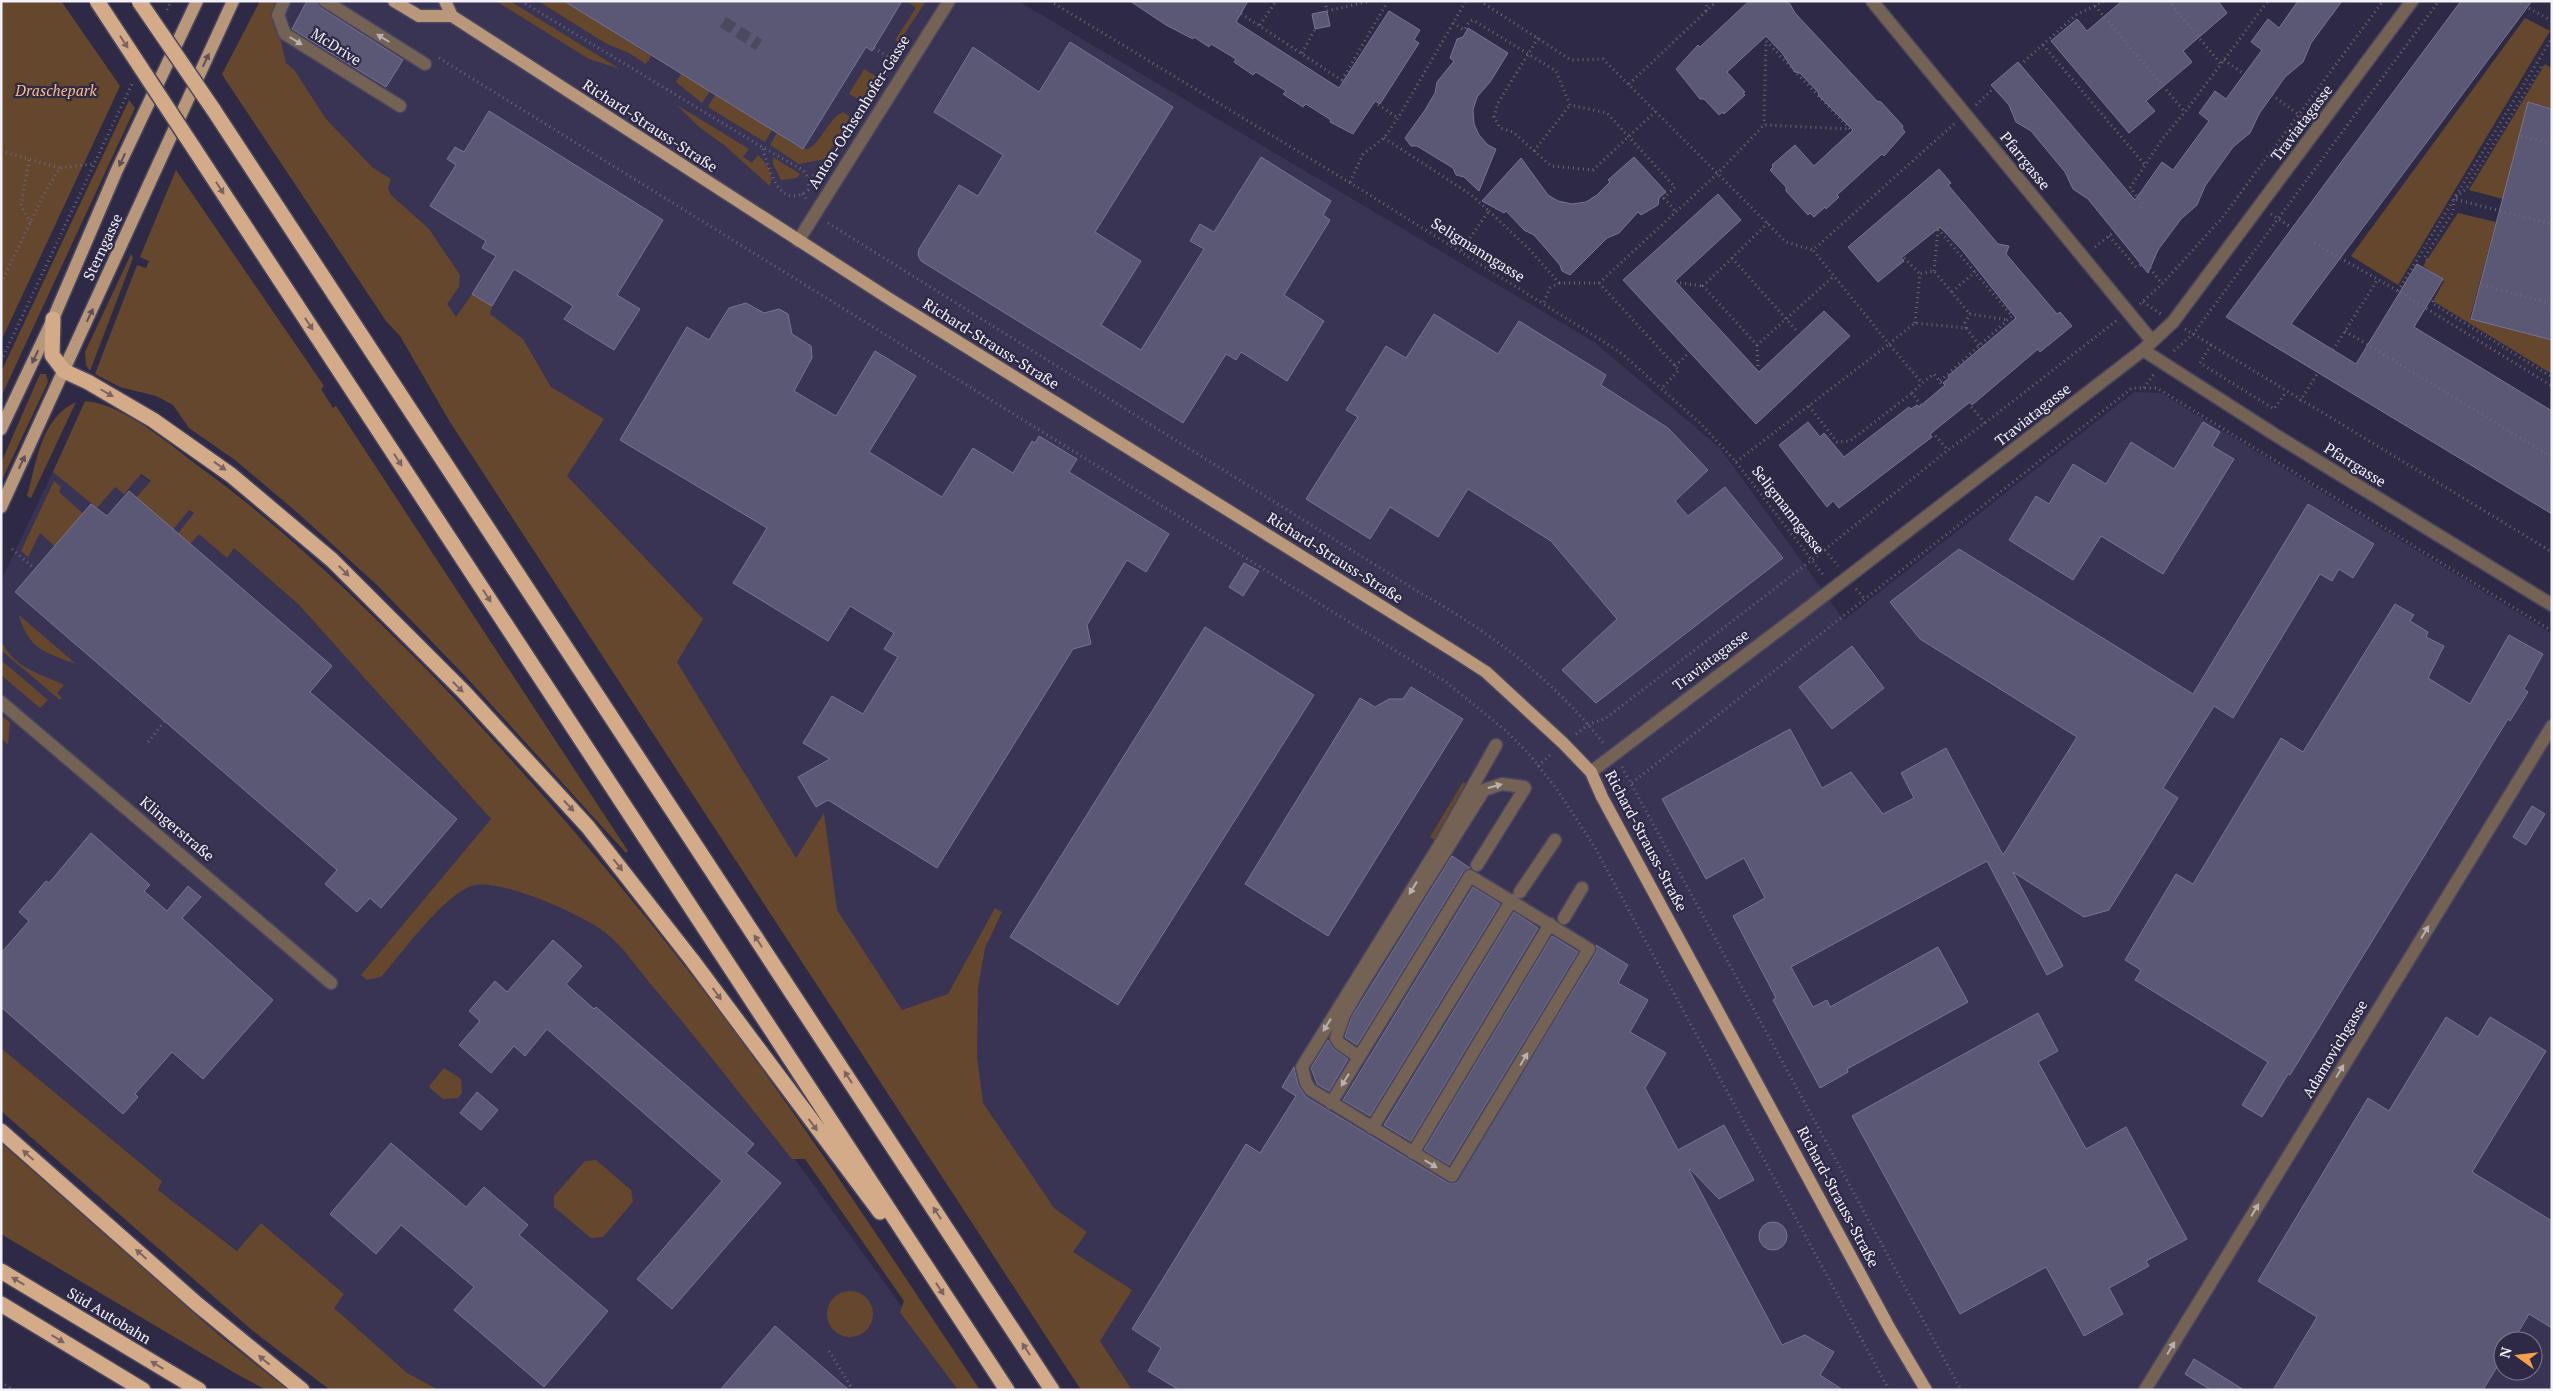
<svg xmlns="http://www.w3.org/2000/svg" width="2553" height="1391" viewBox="0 0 2553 1391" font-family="'PT Serif',serif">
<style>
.built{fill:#393454;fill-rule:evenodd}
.green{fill:#65472e}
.building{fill:#5b5875;stroke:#787493}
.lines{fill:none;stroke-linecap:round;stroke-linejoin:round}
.minor-tunnel{stroke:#4b4860;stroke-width:12;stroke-dasharray:12 6;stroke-linecap:butt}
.minor-casing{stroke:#49465f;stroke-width:15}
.major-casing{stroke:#49465f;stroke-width:15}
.highway-casing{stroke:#49465f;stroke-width:18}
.path{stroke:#6a677d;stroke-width:3;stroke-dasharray:1 4;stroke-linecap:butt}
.minor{stroke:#746355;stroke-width:12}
.major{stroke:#b9977a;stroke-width:12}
.highway{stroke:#d4ab88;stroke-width:15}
.highway-bridge-casing{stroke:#49465f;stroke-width:18;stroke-linecap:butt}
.highway-bridge{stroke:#d4ab88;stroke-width:15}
.oneway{fill:#b9b1b1}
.oneway2{fill:#796463}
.oneway3{fill:#5f5058}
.labels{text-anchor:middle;stroke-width:4.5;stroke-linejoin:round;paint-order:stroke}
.street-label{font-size:15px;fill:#f2f1fc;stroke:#2e2a45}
.park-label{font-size:15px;font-style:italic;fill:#fabd89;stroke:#2e2a45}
</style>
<rect width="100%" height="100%" fill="#2e2a45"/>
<!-- built -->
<path class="built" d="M276 1H1018L1594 342 1720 448 1844 620 2134 392 2161 393 2552 634V1390H1132L258 36ZM2503 1341H2533V1371H2503Z
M74 427 195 514 299 605 491 819 505 806 744 1089 962 1390H439L407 1373 238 1251 158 1190 162 1181 1 1048V581Z"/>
<!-- green -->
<path class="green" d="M1 1H61L120 86 1 341Z
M260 1H275L272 14V21L279 34 286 63 295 71 326 119 373 168 391 179 388 188 391 195 429 229 460 275 459 287 447 304 456 317 472 294 492 306 490 314 523 339 551 387 604 419 567 476 703 619 677 662 796 858 824 813 837 910 902 1010 948 994 995 908 1002 912 985 948 978 988 977 1057 983 1103 1054 1208 1087 1232 1073 1252 1132 1290 1100 1341 1132 1390H1081L450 422 400 336 386 321 225 79 222 74Z
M496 1H510L620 69 589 59Z
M538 1H564L651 56 646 64 629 53 607 44Z
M906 1H926L899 42 895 40 916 8Z
M2525 18 2550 31 2398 285 2351 256Z
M2545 64 2552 68V108L2529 102 2503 199 2469 190Z
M864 69 877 77 861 101 849 94Z
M681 74 710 91 702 103 676 82Z
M715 95 772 130 765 142 708 107Z
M129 100 135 108 1 397V372Z
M677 105 749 149 743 157 752 163 758 155C766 162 774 175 770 186L723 144 699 127Z
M843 112 850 117 825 159 799 164 770 145 777 133C785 138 796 148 805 149 817 151 828 118 843 112Z
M773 157 800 174 797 178 781 180 773 164Z
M176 170 324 386 321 389 333 408 336 406 628 851 626 853 467 678 378 586 299 514 235 460 189 428 173 405 156 396 120 387 95 374 137 265 146 268 149 261 140 257Z
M2458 213 2496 222 2470 318 2552 340V374L2433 301 2444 281 2423 266Z
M131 254 133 258 90 371 86 365 85 352Z
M40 374H46L48 382 1 482V463Z
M85 401C124 404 170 445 201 468 285 529 360 602 433 676 536 783 633 897 723 1016 814 1137 896 1264 980 1390H958L900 1312 904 1301 805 1159H792C746 1102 702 1044 654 988 639 971 625 948 607 934 586 916 497 876 471 886 442 897 402 953 381 977L367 980 361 975 491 819 299 605 234 548 227 558 199 534 188 547 176 536 194 513 189 510 171 532 133 501 151 481 141 474 124 494 115 487 97 508 53 472Z
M76 402 31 498 27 496C37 462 40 419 76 402Z
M54 481 61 487 59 492 89 519 60 551 40 533 28 557 21 551Z
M19 615 76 664C46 653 28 649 19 615Z
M1 640C13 668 39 673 64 685L57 693 62 698 60 700 1 650Z
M1 660 48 700 40 708 1 675Z
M1 716 10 722 8 744 1 739Z
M1463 782 1470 786 1436 841 1430 837Z
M1 1048 162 1181 158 1190 237 1251 261 1223 344 1294 334 1308 407 1373 439 1390H330L253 1331 1 1111Z
M444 1068 461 1079 462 1093 458 1098 443 1099 430 1088V1085Z
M1 1143 219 1335 288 1390H266L240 1376 1 1234Z
M596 1160 631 1190 633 1202 603 1237 591 1238 554 1207V1196L585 1161Z
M827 1314a23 23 0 1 1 46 0a23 23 0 1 1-46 0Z"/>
<!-- building -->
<path class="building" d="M307 1H317L321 8 403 60 386 87 292 29Z
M564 1H902L872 51 866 47 803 149Z
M1130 1H1248L1236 22 1339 88 1389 11 1420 30 1414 40 1419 43 1380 104 1375 101 1353 134 1330 122 1331 120 1306 104 1303 107 1283 94 1286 91 1256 72 1253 75 1234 62 1236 59 1211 44 1209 47 1194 37 1193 39 1166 25Z
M1749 1H1784L1790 4 1795 13 1877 101 1881 102 1903 126 1902 128 1905 132 1884 156 1882 154 1837 195 1839 197 1826 209 1825 207 1814 217 1810 213 1808 215 1786 191V187L1770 170 1773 167 1772 165 1795 145 1814 166 1853 130 1819 96 1818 92 1800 73 1795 72 1782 53 1766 36 1727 72 1745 92 1743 93 1745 95 1724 114 1723 112 1719 115 1704 99H1700L1676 69 1698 45 1700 47Z
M2122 1H2218L2227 13 2183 51 2192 62 2146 101 2155 111 2129 133 2051 41 2077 19 2087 31Z
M2298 1H2342L2311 43 2303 62 2285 77 2259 114 2250 133 2233 147 2205 186 2197 205 2181 219 2158 250 2148 273 2088 199 2073 189 2065 172 2031 131 2016 122 2009 105 1991 85 2018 62 2135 200 2162 162 2173 170 2209 121 2199 113 2215 91 2226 99 2262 50 2251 42 2268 19 2279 28Z
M2461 1H2532L2291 324 2356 364 2417 264 2443 279 2414 327 2552 411V514L2226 317Z
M1327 11 1330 26 1315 29 1312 14Z
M1468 28 1508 53 1490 82 1477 97 1473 110 1474 124 1479 135 1488 145 1496 149 1479 191 1464 177 1456 175 1453 168 1417 146H1411L1405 138 1425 110 1435 93 1437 82 1454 61 1450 58 1457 39 1463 37Z
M1070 42 1173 107 1095 232 1141 261 1101 325 1141 350 1204 249 1190 241 1200 224 1214 232 1261 157 1331 201 1323 215 1330 220 1284 295 1324 321 1287 381 1241 352 1236 360 1226 354 1183 423 921 261 918 255 919 249 959 185 978 196 1003 155 934 112 973 47 1039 92Z
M2528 102 2552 109V340L2471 319Z
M489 111 663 220 617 295 640 309 614 350 564 319 573 306 514 269 492 306 472 294 496 256 482 248 486 241 430 206 456 165 447 159 455 147 464 152Z
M1634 157 1666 192 1659 198 1658 205 1641 215 1638 212 1619 233 1607 238 1570 275 1562 271 1560 265 1534 235 1524 230 1506 211 1504 213 1482 201 1521 158 1548 195 1558 201 1572 204 1586 202 1597 195 1610 182 1608 180Z
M1939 169 1951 183 1948 185 1998 244 2009 246 2006 254 2057 314 2060 312 2072 326 2040 352 2038 349 1972 405 1970 402 1930 434 1932 437 1839 508 1833 501 1827 507 1779 445 1808 422 1820 437 1824 433 1844 457 1909 407 1911 409 1917 405 1919 407 1945 385 1943 383 1949 378 1948 376 2016 318 1962 250 1940 227 1901 258 1904 261 1878 282 1848 247Z
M1718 194 1741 220 1675 281 1698 306 1759 372 1824 311 1850 336 1756 424 1623 280Z
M746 303 764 313 779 309 788 314 792 334 811 346 812 358 794 391 836 416 875 351 916 376 869 452 942 497 973 448 1013 473 1032 441 1035 443 1039 436 1077 459 1069 472 1169 534 1146 572 1127 560 1087 625 1091 644 1073 649 937 868 828 800 816 807 798 777 830 759 803 743 832 696 863 714 898 657 884 649 894 633 850 606 828 641 733 583 767 528 620 440 687 327 709 340 729 308Z
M1434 314 1498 354 1519 321 1606 375 1601 385 1668 428 1708 470 1675 501 1688 516 1725 487 1783 558 1596 703 1562 670 1617 619 1551 541 1468 489 1438 537 1390 507 1370 539 1306 499 1358 417 1346 410 1386 346 1406 358Z
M2203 422 2220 432 2212 446 2234 459 2163 574 2101 536 2073 580 2009 540 2036 496 2049 504 2073 464 2106 484 2131 442 2174 469Z
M129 491 332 666 310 692 457 819 381 908 370 898 357 912 325 884 337 870 15 592 91 504 107 516Z
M2308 504 2374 544 2353 578 2339 569 2332 581 2320 574 2233 718 2214 706 2163 788 2178 798 2109 910 2084 917 2013 872 2063 966 2047 975 1987 861 1791 967 1813 1007 1827 1000 1830 1007 1938 947 1968 1002 1847 1069 1848 1072 1820 1088 1773 1000 1776 998 1733 916 1765 898 1744 858 1706 879 1662 799 1790 729 1822 788 1851 772 1883 814 1914 798 1901 773 1946 748 2003 855 2077 737 1920 639 1890 602 1959 549 2193 694Z
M1244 563 1259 571 1243 596 1229 587Z
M2395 604 2414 615 2410 621 2428 632 2426 637 2444 646 2428 678 2470 704 2509 635 2543 654 2524 689 2528 692 2510 721 2508 719 2290 1075 2288 1074 2262 1117 2242 1105 2268 1062 2135 980 2141 970 2125 960 2176 874 2193 884 2281 738 2303 752Z
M1205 627 1314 695 1118 1005 1010 937Z
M1852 646 1884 688 1832 729 1799 687Z
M1411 687 1463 719 1328 936 1245 884 1360 698 1375 707 1389 699H1403Z
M2532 806 2545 814 2526 845 2513 837Z
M91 833 150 885 144 891 167 911 188 886 201 897 182 918 273 1000 203 1079 172 1052 135 1094 138 1097 123 1114 1 1007V953L29 921 19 912 46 881 49 883Z
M1452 856 1470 868 1463 872 1357 1045 1345 1037 1351 1018Z
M1473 887 1500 904 1370 1116 1343 1100Z
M1514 912 1538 928 1411 1141 1384 1125Z
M1552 936 1578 952 1449 1165 1424 1150Z
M553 940 582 966 566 984 594 1009 596 1007 754 1144 746 1153 781 1183 672 1309 637 1279 722 1181 547 1029 525 1056 514 1046 491 1073 459 1045 480 1021 469 1011 495 981 507 992Z
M1596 945 1628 965 1618 983 1648 1000 1630 1032 1666 1053 1645 1088 1678 1150 1724 1125 1754 1180 1719 1199 1690 1169 1689 1170 1782 1345 1805 1335 1834 1352 1820 1375 1843 1390H1179L1148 1371 1161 1348 1132 1329 1246 1144 1260 1153 1296 1096 1282 1087 1294 1067 1298 1085 1306 1097 1448 1183H1455L1596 953Z
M2038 1013 2058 1051 2038 1062 2086 1149 2126 1127 2187 1239 2146 1261 2149 1266 2109 1288 2123 1314 2084 1336 2046 1267 1960 1314 1852 1116Z
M2446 1017 2478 1037 2490 1017 2546 1051 2472 1172 2552 1221V1328L2529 1314 2513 1341H2503V1357L2483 1390H2273L2317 1317 2258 1281 2368 1098 2389 1111Z
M1328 1040 1334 1049 1348 1059 1329 1091 1317 1084 1311 1068Z
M477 1092 498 1110 481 1130 460 1113Z
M391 1143 466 1207 484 1187 528 1225 519 1235 608 1311 544 1387 454 1310 474 1287 401 1225 376 1254 330 1214Z
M1759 1236a14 14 0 1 1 28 0a14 14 0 1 1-28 0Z
M775 1326 804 1351 849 1390H720Z
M2194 1359 2244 1390H2211L2185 1374Z"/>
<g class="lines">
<!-- minor-tunnel -->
<path class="minor-tunnel" d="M723 22 759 45"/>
<defs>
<path id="minor" d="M284 1 278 15 285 34 400 106
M325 1 425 64
M1872 1 2152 341
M798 241 949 1
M2143 350 2277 436 2552 605
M1 702 331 983
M1496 745 1439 846 1302 1067 1306 1083 1311 1090 1452 1176 1589 949 1470 876 1359 1057 1339 1043 1336 1038 1344 1015 1362 984 1484 790 1502 784 1524 787
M1591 772 1800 614 2143 350 2173 322 2412 1
M1477 865 1525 788
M1520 892 1555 840
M1564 918 1582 888
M1331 1103 1359 1057
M1372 1128 1512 900
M1413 1153 1550 924
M2145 1390 2552 726"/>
<path id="major" d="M394 1 419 16H452
M445 1 452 16 888 298 1455 652 1486 672 1563 743 1591 772 1602 797 1890 1329 1926 1390
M1 429 53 319 117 170 197 1
M1 507 233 1"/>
<path id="highway" d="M213 109 1052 1390
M193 147 1007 1390
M53 319 52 355 64 371 88 382 153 420 231 475 332 560 464 692 588 827 692 960 880 1212
M1 1131 197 1304 302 1390
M1 1271 199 1390
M1 1304 143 1390"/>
</defs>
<!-- minor casing -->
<use href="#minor" class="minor-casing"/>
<!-- major casing -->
<use href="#major" class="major-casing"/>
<!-- highway casing -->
<use href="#highway" class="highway-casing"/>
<!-- path -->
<path class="path" d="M521 1 762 147 803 170 809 179 808 190C778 212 769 167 762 147
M1050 1 1357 187 1620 352 1700 423 1736 462 1824 576
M1325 1 1327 11 1371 1
M1480 1 1571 60 1603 59 1786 242 1813 250
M2168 1 2221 64
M2516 1 2552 21
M2095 6 2185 112
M167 10 171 1
M1237 11 1349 85
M1706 11 1707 1
M1453 23 1464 30 1469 22 1473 20 1556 71 1570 105 1607 113 1675 187 1664 198 1676 212
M1260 25 1276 1
M1538 38 1498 103 1494 117 1500 128 1513 132 1551 166 1593 170 1656 111
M2043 45 2146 166
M874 48 892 59 891 61
M1302 53 1315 29
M439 58 1446 682 1505 730 1529 754 1556 788 1594 846 1889 1390
M2224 60 2244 74
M2020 65 2076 15 2104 1
M1342 80 1388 1
M1629 84 1717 1
M2272 95 2306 120
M1374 102 1398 118
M1976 105 1994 88
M1954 124 1813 250 1889 344 1915 323 1966 328 1979 345
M2521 136 2552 144
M1384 138 1470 194 1489 211 1460 252
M1 151 60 168
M1534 151 1570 105
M29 160 21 206 31 223
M809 179 821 169 829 157
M1350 182 1363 154 1384 138 1398 118 1466 1
M802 194 807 200
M2456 197 2466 189 2542 65 2543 67
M2140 207 2143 204 2130 188 2163 138 2185 112 2268 1
M1489 211 1529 249 1559 283 1550 288 1543 304
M2271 214 2292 228
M828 223 1417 591C1489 631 1553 679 1604 744
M1768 223 1703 286 1757 345 1834 276
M1938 229 2012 316 1939 382
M2109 236 2136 267 2141 265
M2314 243 2398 291 2552 386
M2095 247 2115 231
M1732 258 1796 330
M1904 258 1920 274
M2427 260 2424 258 2453 212 2454 199 2552 38
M2150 268 2162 284
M1934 271 1938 229
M1 283 44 194 60 168 93 164
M1559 283H1599L1717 174 1764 125 1850 129 1766 41 1764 125
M1599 283 1679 370 1662 388
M1680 283 1703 286
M2482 285 2552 304
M2398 291 2454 199 2552 224
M1952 292 1977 270
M2433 301 2432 303 2552 377
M2143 302 2161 314
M2140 304 2162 284 2222 218 2383 1
M1915 323 1920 274 1934 271 1970 314
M1966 328 1965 323 1970 314 2009 320
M2185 329 2552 552
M2345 331 2552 457
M1757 345 1758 366
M2211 345 2200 363 2274 409 2286 392
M2333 350 2378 279
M2174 351 2193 334 2439 1
M1 361 132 84
M1675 366 1690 352
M2144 388 2154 374
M2300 401 2318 373
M1921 405 1912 393 1922 383
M1809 406 1837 442 1850 441 1912 393
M1985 423 2116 321
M1932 432 1948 450 1985 423 1968 403
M1736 462 1889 344 1922 383 1934 374 1944 387
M12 549 35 569
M1825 550 1838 566
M1856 589 1864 598
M1576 734 1589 724 1606 718 1812 560 1948 450
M148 742 164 722
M1538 766 1551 754
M1622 767 1961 1390
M1632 783 2132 388H2157L2552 631
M829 1351 853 1390
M1 1382 13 1390"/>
<!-- minor -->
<use href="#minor" class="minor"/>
<!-- major -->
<use href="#major" class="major"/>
<!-- highway -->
<use href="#highway" class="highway"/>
<defs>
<path id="highway-bridge" d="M97 1 193 147
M139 1 213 109"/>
</defs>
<!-- highway-bridge casing -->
<use href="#highway-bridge" class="highway-bridge-casing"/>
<!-- highway-bridge -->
<use href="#highway-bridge" class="highway-bridge"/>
</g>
<!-- one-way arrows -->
<defs><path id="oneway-solid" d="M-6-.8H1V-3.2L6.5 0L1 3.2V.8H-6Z" transform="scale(1.25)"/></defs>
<g class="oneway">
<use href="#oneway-solid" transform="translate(383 38) rotate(-148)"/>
<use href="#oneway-solid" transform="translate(296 41) rotate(32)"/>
<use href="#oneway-solid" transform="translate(1495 786) rotate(-15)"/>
<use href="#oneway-solid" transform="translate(1413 888) rotate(122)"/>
<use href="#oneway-solid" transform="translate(2425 932) rotate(-59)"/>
<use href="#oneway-solid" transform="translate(1327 1025) rotate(122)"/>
<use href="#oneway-solid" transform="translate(1524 1059) rotate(-59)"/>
<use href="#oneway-solid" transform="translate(2340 1071) rotate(-59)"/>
<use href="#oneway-solid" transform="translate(1345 1080) rotate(122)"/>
<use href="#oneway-solid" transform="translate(1431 1164) rotate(31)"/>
<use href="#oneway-solid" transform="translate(2255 1210) rotate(-59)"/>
<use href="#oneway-solid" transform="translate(2171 1348) rotate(-59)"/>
</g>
<g class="oneway2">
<use href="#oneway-solid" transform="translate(124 42) rotate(57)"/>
<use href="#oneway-solid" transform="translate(220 188) rotate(57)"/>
<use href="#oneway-solid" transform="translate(309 324) rotate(57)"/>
<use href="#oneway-solid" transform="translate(107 393) rotate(30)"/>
<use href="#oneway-solid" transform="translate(398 460) rotate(57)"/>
<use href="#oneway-solid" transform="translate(220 466) rotate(36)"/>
<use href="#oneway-solid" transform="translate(344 571) rotate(45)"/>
<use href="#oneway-solid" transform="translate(487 596) rotate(57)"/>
<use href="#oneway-solid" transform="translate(458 687) rotate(45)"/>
<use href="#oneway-solid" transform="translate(569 806) rotate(47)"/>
<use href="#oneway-solid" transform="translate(618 865) rotate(52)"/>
<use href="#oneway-solid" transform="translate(758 941) rotate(-123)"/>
<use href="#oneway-solid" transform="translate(717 994) rotate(54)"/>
<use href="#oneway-solid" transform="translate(848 1077) rotate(-123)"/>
<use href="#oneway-solid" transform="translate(813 1125) rotate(54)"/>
<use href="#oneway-solid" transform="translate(28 1155) rotate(-138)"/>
<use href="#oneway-solid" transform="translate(937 1213) rotate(-123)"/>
<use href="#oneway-solid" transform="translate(141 1254) rotate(-139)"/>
<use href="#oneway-solid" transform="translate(18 1281) rotate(-149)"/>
<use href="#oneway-solid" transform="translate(940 1289) rotate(57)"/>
<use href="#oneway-solid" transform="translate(58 1339) rotate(31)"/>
<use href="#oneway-solid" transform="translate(1026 1349) rotate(-123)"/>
<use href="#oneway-solid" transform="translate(264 1360) rotate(-140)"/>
<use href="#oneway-solid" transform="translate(157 1365) rotate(-149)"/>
</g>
<g class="oneway3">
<use href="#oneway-solid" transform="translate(206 60) rotate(-65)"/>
<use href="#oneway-solid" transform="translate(122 160) rotate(115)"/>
<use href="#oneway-solid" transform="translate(90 315) rotate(-65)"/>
<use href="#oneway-solid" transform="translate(35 357) rotate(115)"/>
<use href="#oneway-solid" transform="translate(22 462) rotate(-65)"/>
</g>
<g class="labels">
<!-- street labels -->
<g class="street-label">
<text transform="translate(336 47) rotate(32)" y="5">McDrive</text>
<text transform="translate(859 112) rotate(-58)" y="5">Anton-Ochsenhofer-Gasse</text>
<text transform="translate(2302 123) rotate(-53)" y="5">Traviatagasse</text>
<text transform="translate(650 126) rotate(33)" y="5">Richard-Strauss-Straße</text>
<text transform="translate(2025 161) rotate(51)" y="5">Pfarrgasse</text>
<text transform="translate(103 247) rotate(-65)" y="5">Sterngasse</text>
<text transform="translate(1478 250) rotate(32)" y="5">Seligmanngasse</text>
<text transform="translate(991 344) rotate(32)" y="5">Richard-Strauss-Straße</text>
<text transform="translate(2033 415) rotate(-38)" y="5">Traviatagasse</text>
<text transform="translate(2355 465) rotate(32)" y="5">Pfarrgasse</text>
<text transform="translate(1788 510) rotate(52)" y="5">Seligmanngasse</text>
<text transform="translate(1335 558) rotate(32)" y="5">Richard-Strauss-Straße</text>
<text transform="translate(1711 660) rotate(-37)" y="5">Traviatagasse</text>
<text transform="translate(177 829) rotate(40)" y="5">Klingerstraße</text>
<text transform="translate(1646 841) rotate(62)" y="5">Richard-Strauss-Straße</text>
<text transform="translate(2335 1049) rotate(-59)" y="5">Adamovichgasse</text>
<text transform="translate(1838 1197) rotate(62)" y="5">Richard-Strauss-Straße</text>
<text transform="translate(109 1316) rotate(31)" y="5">Süd Autobahn</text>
</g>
<!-- park labels -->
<g class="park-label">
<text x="56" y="96">Draschepark</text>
</g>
</g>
<!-- border -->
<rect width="2553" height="1391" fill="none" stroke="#f2f1fc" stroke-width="5"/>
<!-- north arrow -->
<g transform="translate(2518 1356) rotate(285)"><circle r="24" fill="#2e2a45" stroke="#7c7a8e"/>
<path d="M0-4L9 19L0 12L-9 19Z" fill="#f9a04c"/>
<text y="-8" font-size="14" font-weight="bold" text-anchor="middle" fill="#f2f1fc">N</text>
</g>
</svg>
